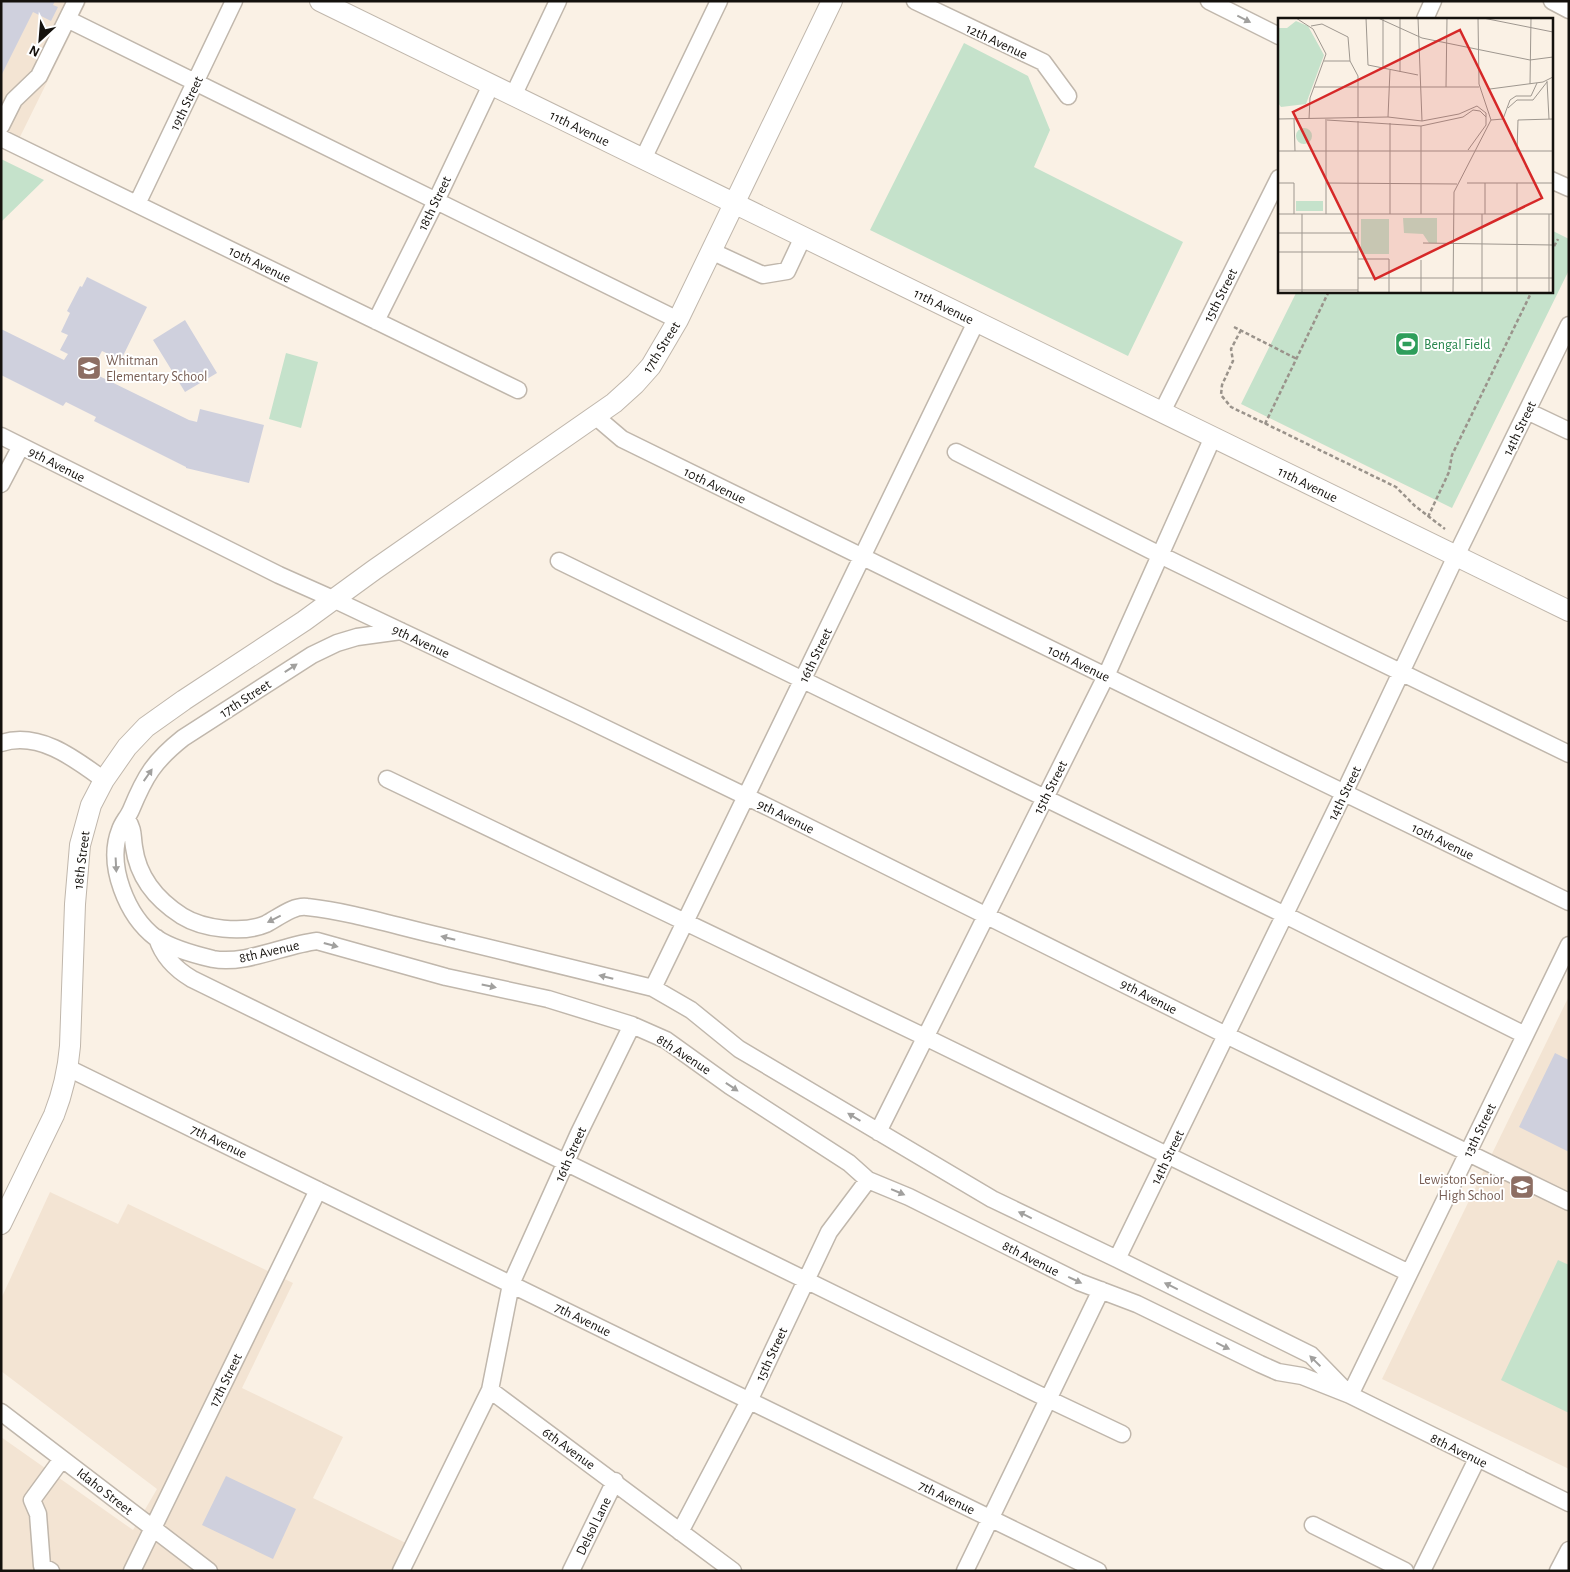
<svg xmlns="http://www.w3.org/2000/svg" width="1570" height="1572" viewBox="0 0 1570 1572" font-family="'Alegreya Sans',sans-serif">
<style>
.built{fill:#f3e4d3}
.green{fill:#c5e2cb}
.building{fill:#cfd0dd}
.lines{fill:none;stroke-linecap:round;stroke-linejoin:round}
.minor-casing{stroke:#c0b7ac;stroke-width:19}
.major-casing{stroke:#c0b7ac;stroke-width:22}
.path{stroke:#9a938b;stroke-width:2.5;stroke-dasharray:4 2.5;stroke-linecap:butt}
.minor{stroke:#fff;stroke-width:16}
.major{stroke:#fff;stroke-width:20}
.oneway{fill:#a1a09e}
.labels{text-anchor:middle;stroke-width:4;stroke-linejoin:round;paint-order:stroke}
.street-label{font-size:14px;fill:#14110d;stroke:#fff}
.leisure-label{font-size:14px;fill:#27864d;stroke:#fff;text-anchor:start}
.education-label{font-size:14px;fill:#785e54;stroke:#fff;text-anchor:start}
.inset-road{fill:none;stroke:#9e978f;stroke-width:1}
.view{fill:#d62828;fill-opacity:0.15;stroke:#d62828;stroke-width:2.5}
.inset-edge{fill:none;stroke:#14110d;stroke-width:2.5}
</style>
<rect width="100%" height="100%" fill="#faf1e5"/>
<!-- built -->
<path class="built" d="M1 1H87L16 145 1 138Z
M1569 996V1469L1382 1379Z
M50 1192 118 1224 128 1204 293 1283 242 1388 343 1437 313 1498 412 1546 400 1571H1V1437L133 1530 157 1489 1 1371V1299Z"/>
<!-- green -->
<path class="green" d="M964 43 1028 76 1050 130 1034 167 1183 242 1128 356 870 230Z
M1 159 44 180 1 222Z
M1551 230 1569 239V270L1452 508 1241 404 1297 291H1551Z
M286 353 318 362 301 428 269 419Z
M1558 1260 1569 1265V1413L1501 1380Z"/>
<!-- building -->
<path class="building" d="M1 1H55L53 5 58 7 51 21 33 12 1 76Z
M87 277 147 307 121 360 102 351 91 372 189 420 197 422 200 409 264 425 249 483 186 468V467L94 421 96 417 66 402 63 406 1 375V329L64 360 68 354 60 350 68 335 61 332 70 313 67 311 80 286 82 287Z
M185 320 217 373 185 392 153 340Z
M1555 1053 1569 1060V1152L1519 1127Z
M226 1476 296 1509 273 1559 202 1525Z"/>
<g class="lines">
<defs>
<path id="minor" d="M915 1 1043 62 1068 96
M1209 1 1279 36
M1552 1 1569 10
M67 19 678 320
M1425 19 1433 1
M513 96 558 1
M1 126 14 100 39 76 76 1
M1 138 518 390
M643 159 719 1
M1551 180 1569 188
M137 204 234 1
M711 251 763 275 787 271 803 237
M376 321 436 201 491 85
M1527 411 1569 431
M1162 412 1279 178
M595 416 622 439 1324 783 1569 902
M1 436 279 575 333 599 578 715 770 808 1226 1035 1569 1202
M956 452 1160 555 1569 754
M1 484 21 446
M559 561 1285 915 1525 1035
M401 631 357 637 337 643 312 655 183 738C154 761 145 776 131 810 128 817 122 823 120 830 106 865 127 916 156 938 171 948 196 955 213 959 245 965 284 945 317 941L446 977 548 999 632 1025 666 1040 730 1086 849 1163 868 1180 909 1197 1079 1282 1137 1304 1260 1364 1278 1372 1302 1376 1350 1395 1569 1503
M1 743C39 731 74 758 104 780
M387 779 925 1037 1409 1273
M127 819C134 831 132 834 134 847 138 877 157 900 182 916 203 929 243 934 266 924 278 918 293 905 307 907 352 912 396 926 440 936 511 954 582 971 653 988L691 1010 739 1049 992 1199 1117 1259 1311 1355 1345 1390
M157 938C163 957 175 969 192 979L1048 1399 1122 1434
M653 988 976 322
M68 1068 1098 1571
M878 1132 1106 676 1213 437
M1117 1259 1344 793 1456 556 1569 325
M490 1390 733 1571
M1350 1395 1569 945
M1 1412 209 1571
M1313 1525 1405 1571
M680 1532 749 1401 829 1232 868 1180
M51 1571 42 1566 38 1514 32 1500 62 1459
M132 1571 318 1190
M401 1571 490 1390 511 1284 579 1133 632 1025
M571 1571 615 1481
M965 1571 1101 1290
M1422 1571 1477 1459
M1558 1571 1569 1550"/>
<path id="major" d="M320 1 1569 611
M1 1224 54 1115C63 1092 68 1070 70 1046L75 904 80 845 91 805 104 780 127 747 146 727 184 700 304 621 374 570 614 403 635 384 651 366 678 320 832 1"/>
</defs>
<!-- minor casing -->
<use href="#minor" class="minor-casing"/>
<!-- major casing -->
<use href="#major" class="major-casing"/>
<!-- path -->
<path class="path" d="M1551 252 1558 239
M1234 327 1297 359
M1241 330 1231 349 1233 361 1222 385 1221 395 1231 407 1396 487 1415 506 1445 529
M1265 424 1329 291
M1428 517 1449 472 1452 455 1532 291"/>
<!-- minor -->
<use href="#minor" class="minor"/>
<!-- major -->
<use href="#major" class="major"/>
</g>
<!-- one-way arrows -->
<defs><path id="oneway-solid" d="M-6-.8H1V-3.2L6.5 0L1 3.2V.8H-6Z" transform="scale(1.25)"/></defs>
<g class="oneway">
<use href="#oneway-solid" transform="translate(1244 19) rotate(27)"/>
<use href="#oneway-solid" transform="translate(291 668) rotate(-33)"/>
<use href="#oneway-solid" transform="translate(148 775) rotate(-55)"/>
<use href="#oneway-solid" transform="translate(116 865) rotate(87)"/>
<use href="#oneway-solid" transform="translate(274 919) rotate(153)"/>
<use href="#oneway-solid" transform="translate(448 938) rotate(-166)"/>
<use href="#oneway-solid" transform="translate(331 945) rotate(15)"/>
<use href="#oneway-solid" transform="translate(606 977) rotate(-166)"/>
<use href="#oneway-solid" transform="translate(489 986) rotate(12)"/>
<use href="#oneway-solid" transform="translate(732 1087) rotate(34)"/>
<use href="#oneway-solid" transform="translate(854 1117) rotate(-149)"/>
<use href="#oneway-solid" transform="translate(898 1192) rotate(23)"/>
<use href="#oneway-solid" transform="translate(1025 1215) rotate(-154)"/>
<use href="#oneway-solid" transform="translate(1075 1280) rotate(25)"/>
<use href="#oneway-solid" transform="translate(1171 1286) rotate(-154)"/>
<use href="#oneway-solid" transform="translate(1223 1346) rotate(26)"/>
<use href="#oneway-solid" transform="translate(1315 1361) rotate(-136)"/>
</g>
<!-- icons -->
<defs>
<symbol id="stadium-square" viewBox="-11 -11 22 22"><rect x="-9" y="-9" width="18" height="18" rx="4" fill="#2e9e5b" stroke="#fff"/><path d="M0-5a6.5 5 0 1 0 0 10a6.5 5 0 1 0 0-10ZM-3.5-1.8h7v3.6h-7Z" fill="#fff"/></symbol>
<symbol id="school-square" viewBox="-11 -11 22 22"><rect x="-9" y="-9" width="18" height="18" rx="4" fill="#8d6e63" stroke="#fff"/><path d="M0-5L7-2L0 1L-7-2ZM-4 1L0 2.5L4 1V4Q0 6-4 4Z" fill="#fff"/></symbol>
</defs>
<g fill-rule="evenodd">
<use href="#stadium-square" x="1393" y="330" width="28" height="28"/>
<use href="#school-square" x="75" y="354" width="28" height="28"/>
<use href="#school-square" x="1508" y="1173" width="28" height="28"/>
</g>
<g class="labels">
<!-- street labels -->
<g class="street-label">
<text transform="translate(997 41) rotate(25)" y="5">12th Avenue</text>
<text transform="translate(186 103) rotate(-64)" y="5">19th Street</text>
<text transform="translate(580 128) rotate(26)" y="5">11th Avenue</text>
<text transform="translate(434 203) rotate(-64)" y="5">18th Street</text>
<text transform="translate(260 264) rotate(26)" y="5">10th Avenue</text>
<text transform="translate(1220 295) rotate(-63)" y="5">15th Street</text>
<text transform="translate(944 306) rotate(26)" y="5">11th Avenue</text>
<text transform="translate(661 347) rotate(-58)" y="5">17th Street</text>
<text transform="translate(1519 428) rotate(-64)" y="5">14th Street</text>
<text transform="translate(57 464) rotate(27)" y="5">9th Avenue</text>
<text transform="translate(1308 484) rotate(26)" y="5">11th Avenue</text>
<text transform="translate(715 485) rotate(26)" y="5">10th Avenue</text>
<text transform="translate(421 641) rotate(25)" y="5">9th Avenue</text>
<text transform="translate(815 655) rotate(-64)" y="5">16th Street</text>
<text transform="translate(1079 663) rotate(26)" y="5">10th Avenue</text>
<text transform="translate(245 698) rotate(-33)" y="5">17th Street</text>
<text transform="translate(1050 787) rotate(-63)" y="5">15th Street</text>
<text transform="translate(1344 793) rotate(-64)" y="5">14th Street</text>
<text transform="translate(786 816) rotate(26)" y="5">9th Avenue</text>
<text transform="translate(1443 841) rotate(26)" y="5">10th Avenue</text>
<text transform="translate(81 860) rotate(-83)" y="5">18th Street</text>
<text transform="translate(269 951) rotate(-13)" y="5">8th Avenue</text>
<text transform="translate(1149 996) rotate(27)" y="5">9th Avenue</text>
<text transform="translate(684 1054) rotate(33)" y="5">8th Avenue</text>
<text transform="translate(1479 1130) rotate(-64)" y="5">13th Street</text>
<text transform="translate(219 1141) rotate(26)" y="5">7th Avenue</text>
<text transform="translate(570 1154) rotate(-66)" y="5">16th Street</text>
<text transform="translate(1167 1157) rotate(-64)" y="5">14th Street</text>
<text transform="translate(1031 1258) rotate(27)" y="5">8th Avenue</text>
<text transform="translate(583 1319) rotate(26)" y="5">7th Avenue</text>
<text transform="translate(771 1354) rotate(-65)" y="5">15th Street</text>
<text transform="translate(225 1380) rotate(-64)" y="5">17th Street</text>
<text transform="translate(569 1448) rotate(36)" y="5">6th Avenue</text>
<text transform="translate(1459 1450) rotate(26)" y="5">8th Avenue</text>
<text transform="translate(105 1491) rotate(38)" y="5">Idaho Street</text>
<text transform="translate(947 1497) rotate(26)" y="5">7th Avenue</text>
<text transform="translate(593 1526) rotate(-64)" y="5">Delsol Lane</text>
</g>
<!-- leisure labels -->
<g class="leisure-label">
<text x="1424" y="349">Bengal Field</text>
</g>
<!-- education labels -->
<g class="education-label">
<text x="106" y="365">Whitman<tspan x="106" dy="16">Elementary School</tspan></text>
<text x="1504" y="1184" text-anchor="end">Lewiston Senior<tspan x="1504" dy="16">High School</tspan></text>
</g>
</g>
<!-- overview -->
<g transform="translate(1278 18)">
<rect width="275" height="275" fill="#faf1e5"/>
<path d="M18 3 30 8 46 37 28 86 3 89 0 85V10H9ZM18 118a8 8 0 1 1 16 0a8 8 0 1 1-16 0ZM18 183H45V193H18ZM125 200H159V225H151L145 216 126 215ZM83 201H111V236H83Z" fill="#c5e2cb"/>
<path class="inset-road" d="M18 0 35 11 48 36 32 80 31 101M88 0 90 47 140 57M100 0 144 20 252 42 275 39M140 0 144 103M205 0 275 14M33 8 44 6 70 19 72 43 80 58V99M46 43H72M105 50V0M122 54V0M269 63 271 101M252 66 253 0M36 69H201M168 69 169 0M212 71 265 64 275 59M230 90 239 82H255L269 64M110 99 112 52M0 101 110 99 144 103 181 96 199 88 208 95V107L190 132M16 101 17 133M48 101V196M49 102 143 108 185 99 195 92 202 93 208 99M213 102 225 101 232 82 238 78H253L259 65M80 103V275M112 105V196M143 108V196M0 133H275M239 133 240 102 275 101M0 165H16V196M48 165 179 166M189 165H275M207 165V196M0 196H275M24 196V275M0 215H80M145 225 275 227M0 234H80M80 241H111V275M143 242V275M80 260H275M0 272H80M175 275 176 174 213 102 201 66 200 0M204 275V196M239 275V165M271 275V196"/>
<path class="view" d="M182 12 264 180 97 261 15 94Z"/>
<rect width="275" height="275" class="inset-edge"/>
</g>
<!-- border -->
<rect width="1570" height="1572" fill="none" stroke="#14110d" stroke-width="5"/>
<!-- north arrow -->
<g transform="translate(40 40) rotate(206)" stroke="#ffffff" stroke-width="4" paint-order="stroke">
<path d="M0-4L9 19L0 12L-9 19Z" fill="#14110d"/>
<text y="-8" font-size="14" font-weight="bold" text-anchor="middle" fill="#14110d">N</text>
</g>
</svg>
